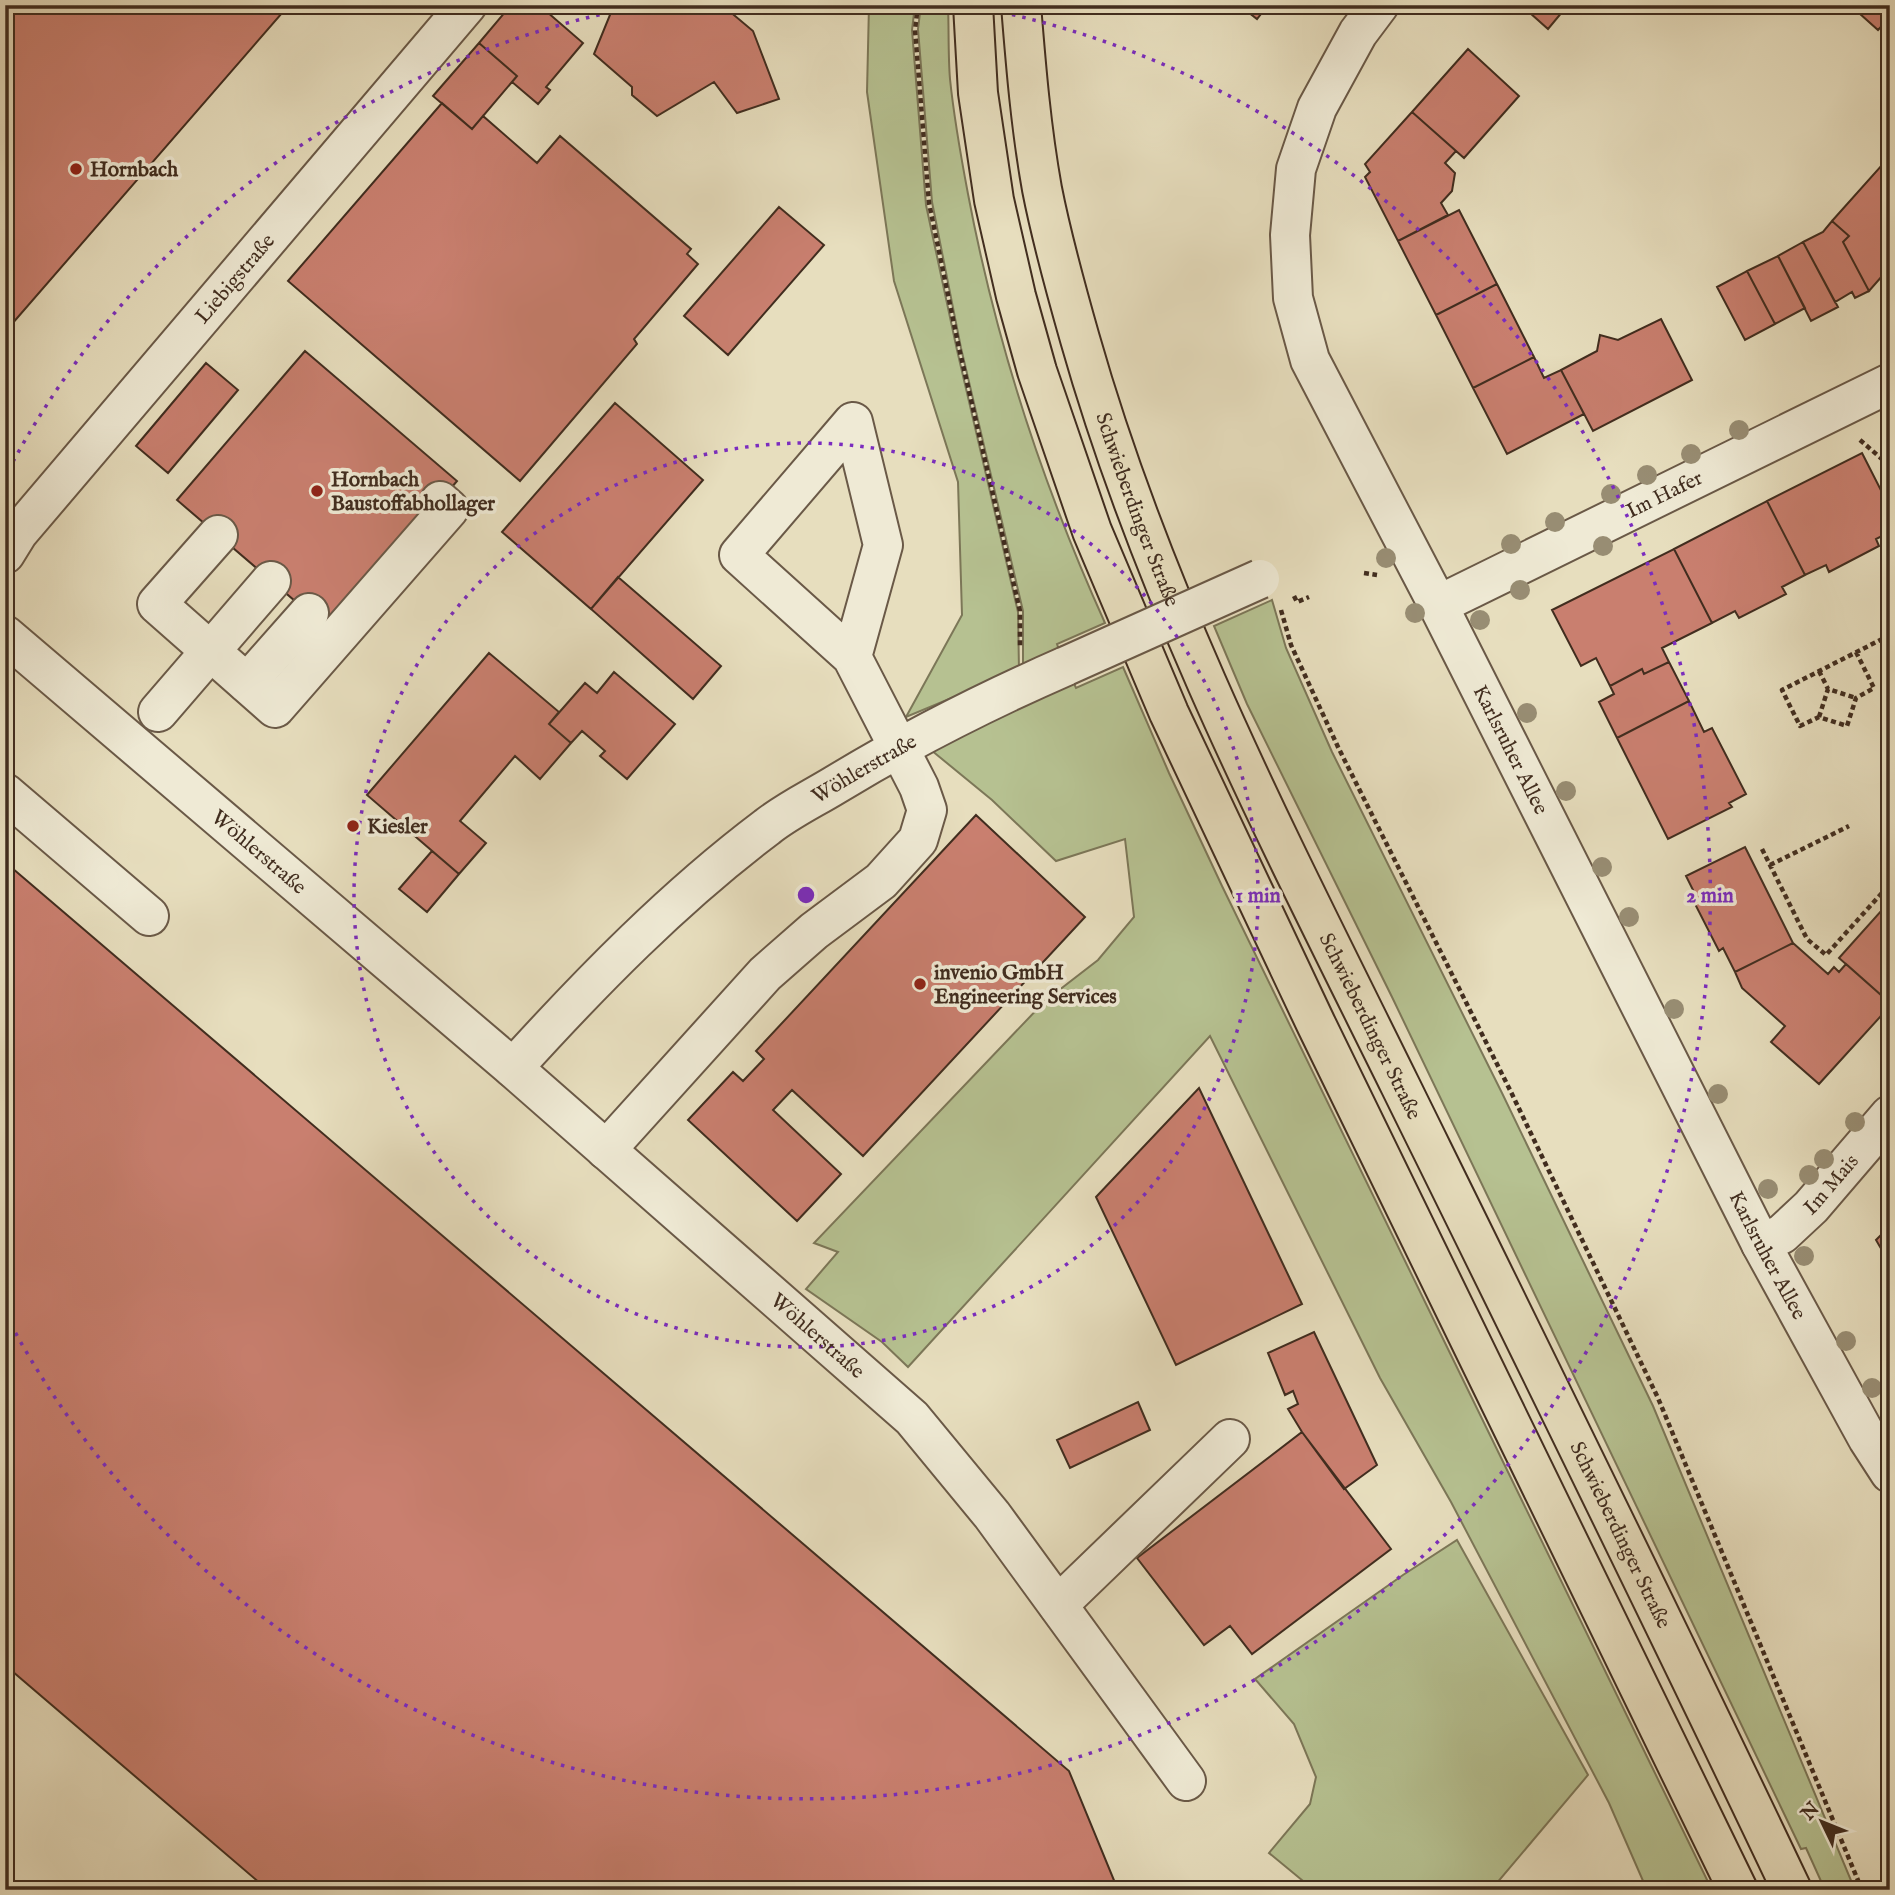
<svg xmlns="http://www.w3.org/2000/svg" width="1895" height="1895" viewBox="0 0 1895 1895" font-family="'IM FELL English',serif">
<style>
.green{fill:#b6c191;stroke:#7c7758;stroke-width:2}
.building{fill:#c97f6f;stroke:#412d1f;stroke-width:2}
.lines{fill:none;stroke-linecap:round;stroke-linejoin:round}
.minor-casing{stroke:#6a5947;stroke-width:42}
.major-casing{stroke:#412d1f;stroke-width:42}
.path{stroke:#412d1f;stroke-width:4.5;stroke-dasharray:5 3.5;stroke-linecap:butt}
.minor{stroke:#efead5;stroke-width:38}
.major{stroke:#e7debe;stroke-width:38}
.minor-bridge-casing{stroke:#6a5947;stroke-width:42;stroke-linecap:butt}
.minor-bridge{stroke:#efead5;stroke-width:38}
.tree{fill:#988d73}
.ring{fill:none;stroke:#7b2cbf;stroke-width:3.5;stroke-dasharray:3.5 7}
.poi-dot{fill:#8f2418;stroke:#efead5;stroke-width:2.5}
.labels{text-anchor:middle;stroke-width:7;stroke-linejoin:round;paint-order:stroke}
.poi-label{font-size:21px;font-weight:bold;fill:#412d1f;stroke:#efead5;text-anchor:start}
.street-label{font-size:21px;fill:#412d1f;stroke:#efead5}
.centre{fill:#7b2cbf;stroke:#efead5;stroke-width:3.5}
.ring-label{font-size:21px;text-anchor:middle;font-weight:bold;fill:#7b2cbf;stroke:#efead5;stroke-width:7;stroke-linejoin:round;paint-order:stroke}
</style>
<rect width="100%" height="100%" fill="#e7debe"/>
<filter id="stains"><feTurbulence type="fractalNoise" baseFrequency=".00286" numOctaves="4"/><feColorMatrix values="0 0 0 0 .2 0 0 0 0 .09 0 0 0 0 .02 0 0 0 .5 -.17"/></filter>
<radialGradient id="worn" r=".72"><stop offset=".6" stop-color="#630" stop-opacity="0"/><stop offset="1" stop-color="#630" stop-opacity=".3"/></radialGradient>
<!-- green -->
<path class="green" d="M869 5H915L912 30 926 205 957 350 1018 612 1019 670 906 717 962 615 958 482 894 281 867 92Z
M921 5H948C949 30 948 55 950 79 954 118 961 157 968 194 996 342 1043 486 1105 623L1057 644 1060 653 1023 668V611L961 348 932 202 918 29Z
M1272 600 1286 648 1332 752 1502 1093 1653 1406 1855 1890H1825L1806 1848 1801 1849 1392 997 1247 704 1214 626Z
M1123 667 1169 773 1222 886 1712 1890H1647L1609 1803 1451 1502 1380 1378 1210 1036 908 1367 882 1342 806 1289 838 1252 814 1243 1045 1001 1098 960 1134 917 1125 839 1056 861 992 800 931 750 1072 679 1076 688Z
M1457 1540 1588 1775 1491 1890H1314L1269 1853 1310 1804 1316 1777 1294 1724 1255 1679 1403 1575Z"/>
<!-- building -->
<path class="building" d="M5 5H289L5 332Z
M511 5H539L583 43 546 87 550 90 538 104 512 82 517 76 479 43Z
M614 5H722L753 31 779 99 737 113 714 82 657 116 632 95V87L594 54Z
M1239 5H1268L1257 19Z
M1521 5H1568L1548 29Z
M1850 5H1890V17L1878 30Z
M479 43 517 76 472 129 433 96Z
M1468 49 1519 96 1464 158 1412 112Z
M442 103 472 129 483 116 537 163 560 136 691 249 687 254 698 264 634 339 637 344 520 481 288 281Z
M1412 112 1456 151 1445 163 1455 173 1452 191 1441 203 1448 215 1398 241 1365 177 1370 172 1365 164Z
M1890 156V267L1869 291 1843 242 1849 236 1832 221Z
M779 207 824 245 728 355 684 316Z
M1459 210 1497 284 1436 315 1398 241Z
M1832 221 1849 236 1843 242 1869 291 1855 298 1852 292 1835 302 1803 242 1823 232Z
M1803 242 1838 307 1811 321 1778 256Z
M1778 256 1805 308 1775 324 1747 271Z
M1747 271 1775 324 1745 340 1717 287Z
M1497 284 1534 357 1473 388 1436 315Z
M1661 319 1692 380 1593 431 1561 370 1597 351 1600 335 1618 340Z
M305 351 457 481 330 631 177 500Z
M1534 357 1544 378 1561 370 1584 414 1507 454 1473 388Z
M206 363 238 390 168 473 136 446Z
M615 403 703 480 591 609 502 532Z
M1862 453 1890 508V532L1876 539 1879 546 1829 572 1826 565 1805 575 1767 501Z
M1767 501 1805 575 1782 587 1786 594 1739 618 1735 611 1712 623 1674 549Z
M1674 549 1712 623 1662 648 1669 662 1644 674 1642 669 1610 686 1596 658 1581 666 1552 610Z
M618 577 721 666 693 699 591 609Z
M489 653 559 712 549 724 571 743 540 779 515 756 460 821 486 843 459 874 367 795Z
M1669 662 1689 701 1617 738 1599 702 1614 694 1610 686 1642 669 1644 674Z
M614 672 675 724 627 779 600 756 605 751 582 731 571 743 549 724 585 683 597 693Z
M1689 701 1704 732 1712 728 1746 794 1729 803 1732 807 1668 839 1617 738Z
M976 815 1085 917 863 1156 792 1090 773 1110 841 1174 797 1221 688 1120 733 1072 743 1081 764 1059 756 1051Z
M1745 847 1793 943 1735 972 1723 948 1719 951 1694 902 1698 900 1686 876Z
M432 851 459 874 427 912 399 889Z
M5 862 1069 1771 1118 1890H268L5 1665Z
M1890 901V1003L1839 958Z
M1793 943 1828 974 1834 967 1839 972 1846 964 1890 1003V1006L1819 1084 1771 1042 1785 1026 1742 988 1735 972Z
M1199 1088 1302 1304 1176 1365 1096 1197Z
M1890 1226V1264L1876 1240Z
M1314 1332 1377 1465 1344 1489 1302 1432 1288 1409 1298 1404 1293 1391 1285 1395 1268 1353Z
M1138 1402 1150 1430 1070 1468 1057 1440Z
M1302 1432 1391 1549 1252 1654 1230 1626 1204 1645 1137 1558Z"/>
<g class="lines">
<defs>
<g id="minor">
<path id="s1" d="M1379 5 1358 33 1317 108 1296 169 1290 235 1293 298 1310 360 1438 605 1761 1244 1868 1439 1890 1473"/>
<path d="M218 535 157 604 275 708 449 509 440 501"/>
<path id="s2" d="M5 554 18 533 467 5"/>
<path id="s3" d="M1438 605 1890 383"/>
<path id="s4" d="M5 635 513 1068 912 1418 992 1515 1186 1781"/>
<path d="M247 683 309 613"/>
<path d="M158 712 271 581"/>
<path d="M5 793 149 916"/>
<path id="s5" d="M513 1068C591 982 674 897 767 827 787 811 812 799 835 785 909 740 986 701 1066 666"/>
<path d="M606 1150 765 974 814 931 881 881 918 840 927 810 919 787 852 657 739 555 853 422 883 545 852 657"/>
<path id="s6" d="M1761 1244 1782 1234 1811 1207 1890 1115"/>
<path d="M1058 1605 1230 1439"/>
</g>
<g id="major">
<path d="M973 5 978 93 994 200 1016 296 1037 371 1092 531 1169 713 1316 1024 1738 1890"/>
<path id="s7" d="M1021 5C1026 67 1031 128 1042 189 1052 240 1066 290 1080 339 1154 600 1280 842 1400 1085 1532 1353 1664 1620 1792 1890"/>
</g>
</defs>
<!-- minor casing -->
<use href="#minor" class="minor-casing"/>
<!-- major casing -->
<use href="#major" class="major-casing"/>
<!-- path -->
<path class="path" d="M918 5 915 30 929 203 959 348 1020 611V646
M1860 440 1890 466
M1364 573 1377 575
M1294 596 1297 602 1309 597
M1281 610 1291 645 1338 747 1511 1092 1658 1398 1862 1890
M1856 652 1874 688 1856 698 1847 726 1819 717 1800 726 1782 690 1890 635
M1819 671 1828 689
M1819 717 1828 689 1856 698
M1762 849 1807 939 1826 955 1890 884
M1770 865 1849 826"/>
<!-- minor -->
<use href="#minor" class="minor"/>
<!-- major -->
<use href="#major" class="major"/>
<defs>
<path id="minor-bridge" d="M1066 666 1260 579"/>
</defs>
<!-- minor-bridge casing -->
<use href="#minor-bridge" class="minor-bridge-casing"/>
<!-- minor-bridge -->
<use href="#minor-bridge" class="minor-bridge"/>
</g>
<!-- trees -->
<g class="tree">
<circle cx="1739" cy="430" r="10"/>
<circle cx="1691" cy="454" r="10"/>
<circle cx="1647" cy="475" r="10"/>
<circle cx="1611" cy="494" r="10"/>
<circle cx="1555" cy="522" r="10"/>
<circle cx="1511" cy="544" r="10"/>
<circle cx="1603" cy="546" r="10"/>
<circle cx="1386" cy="558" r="10"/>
<circle cx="1520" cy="590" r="10"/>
<circle cx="1415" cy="613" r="10"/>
<circle cx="1480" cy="620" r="10"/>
<circle cx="1527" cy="713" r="10"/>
<circle cx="1566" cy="791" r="10"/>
<circle cx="1602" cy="867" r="10"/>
<circle cx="1629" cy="917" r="10"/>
<circle cx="1674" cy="1009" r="10"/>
<circle cx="1718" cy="1094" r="10"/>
<circle cx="1855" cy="1122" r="10"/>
<circle cx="1824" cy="1159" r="10"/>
<circle cx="1809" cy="1175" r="10"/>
<circle cx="1768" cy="1189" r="10"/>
<circle cx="1804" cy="1256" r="10"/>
<circle cx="1846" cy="1341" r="10"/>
<circle cx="1872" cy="1388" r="10"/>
</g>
<!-- distance rings -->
<g class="ring">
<circle cx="806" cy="895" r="452"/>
<path d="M8 471A904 904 0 0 1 641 6M971 6A904 904 0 1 1 8 1319"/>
</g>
<!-- markers -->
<g class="poi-dot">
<circle cx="76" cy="169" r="7"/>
<circle cx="317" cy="491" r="7"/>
<circle cx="353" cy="826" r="7"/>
<circle cx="920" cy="984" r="7"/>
</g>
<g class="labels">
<!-- poi labels -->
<g class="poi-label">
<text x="90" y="176">Hornbach</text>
<text x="331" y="486">Hornbach<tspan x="331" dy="24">Baustoffabhollager</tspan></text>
<text x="367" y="833">Kiesler</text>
<text x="934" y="979">invenio GmbH<tspan x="934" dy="24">Engineering Services</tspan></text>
</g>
<!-- street labels -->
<g class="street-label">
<text dy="7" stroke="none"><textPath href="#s2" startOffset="359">Liebigstraße</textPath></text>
<text dy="7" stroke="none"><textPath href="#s3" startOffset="252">Im Hafer</textPath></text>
<text dy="7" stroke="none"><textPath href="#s7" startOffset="520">Schwieberdinger Straße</textPath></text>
<text dy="7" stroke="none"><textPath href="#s1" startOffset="817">Karlsruher Allee</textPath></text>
<text dy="7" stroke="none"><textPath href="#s5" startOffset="464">Wöhlerstraße</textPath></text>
<text dy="7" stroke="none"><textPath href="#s4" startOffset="334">Wöhlerstraße</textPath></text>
<text dy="7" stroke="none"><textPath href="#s7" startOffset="1087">Schwieberdinger Straße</textPath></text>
<text dy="7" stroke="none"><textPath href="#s6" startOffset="93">Im Mais</textPath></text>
<text dy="7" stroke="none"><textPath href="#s1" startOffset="1384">Karlsruher Allee</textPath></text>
<text dy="7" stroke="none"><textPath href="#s4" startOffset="1073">Wöhlerstraße</textPath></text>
<text dy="7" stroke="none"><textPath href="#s7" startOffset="1654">Schwieberdinger Straße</textPath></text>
</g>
</g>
<circle cx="806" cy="895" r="10" class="centre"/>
<g class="ring-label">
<text x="1258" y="902">1 min</text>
<text x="1710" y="902">2 min</text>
</g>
<!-- margin -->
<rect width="1895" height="1895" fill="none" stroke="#e7debe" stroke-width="28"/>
<rect x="7" y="7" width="1881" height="1881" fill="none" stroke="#412d1f" stroke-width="3.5"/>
<rect x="14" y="14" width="1867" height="1867" fill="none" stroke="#412d1f" stroke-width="2"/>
<!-- north arrow -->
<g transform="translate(1822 1822) rotate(313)" stroke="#efead5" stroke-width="5" paint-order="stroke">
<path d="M0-5L12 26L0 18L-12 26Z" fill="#412d1f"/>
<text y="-10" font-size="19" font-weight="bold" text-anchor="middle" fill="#412d1f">N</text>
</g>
<rect width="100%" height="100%" filter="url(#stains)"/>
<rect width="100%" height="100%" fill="url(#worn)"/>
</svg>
